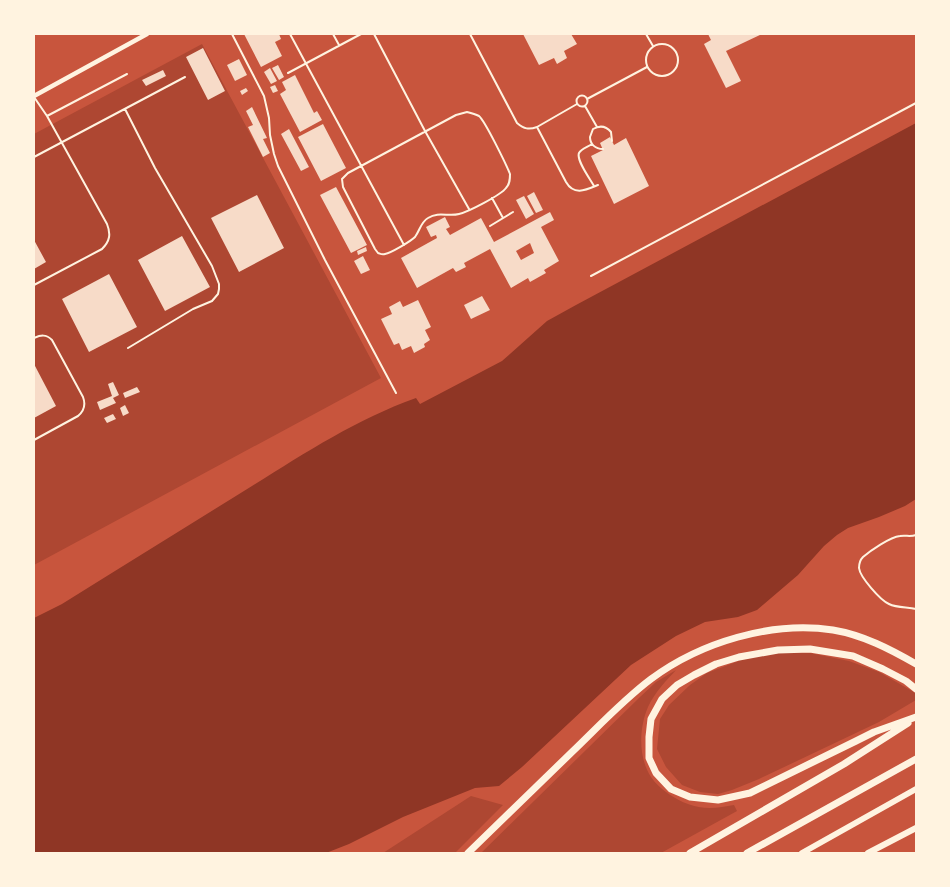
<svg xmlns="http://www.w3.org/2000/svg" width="950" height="887" viewBox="0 0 950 887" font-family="'Fira Sans',sans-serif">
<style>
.green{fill:#ae4732}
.water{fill:#8f3625}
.building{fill:#f7dbc8;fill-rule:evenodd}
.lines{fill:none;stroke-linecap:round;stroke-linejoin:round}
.service{stroke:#fff3e0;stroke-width:2}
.minor{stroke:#fff3e0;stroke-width:4.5}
.primary{stroke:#fff3e0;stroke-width:6}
.trunk{stroke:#fff3e0;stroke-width:7}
</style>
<rect width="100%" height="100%" fill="#c8553d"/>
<!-- green -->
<path class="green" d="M202 44 381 378 34 565V134Z
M777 653H810L849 661 879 672 912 691 916 694V700L879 722 759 779 732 790 718 794 700 792 682 785 666 767 657 749 660 719 669 705 690 685 707 673 744 659Z
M676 670C666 681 655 692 648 707 639 728 638 757 651 777 659 789 676 800 688 804 703 810 719 808 734 805L737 811 661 853H481L640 697 656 682Z
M471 796 503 805 455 853H383Z"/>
<!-- water -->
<path class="water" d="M916 123V499L905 506 879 517 848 528 837 535 824 546 798 575 757 610 738 617 705 622 676 636 631 665 522 767 499 786 475 788 403 817 349 844 326 853H34V618L62 604C125 565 189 525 252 486 305 453 357 419 416 398L420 404 502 361 547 321 576 305Z"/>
<!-- building -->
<path class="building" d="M244 34H271V35L274 34H279L281 39 275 42 282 56 261 67Z
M523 34H566L567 35 571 34 577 44 564 51 567 58 557 64 554 58 539 65Z
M708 34H762L726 51 741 81 726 88 704 44 711 40Z
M203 48 225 91 208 100 186 57Z
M239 59 247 75 235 81 227 65Z
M278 65 284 77 279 80 272 68Z
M270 68 277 81 271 84 264 72Z
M163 70 166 76 146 86 142 80Z
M295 75 314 113 317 111 322 120 300 132 280 94 286 90 282 82Z
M275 85 278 91 273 93 270 87Z
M246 88 248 91 242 95 240 91Z
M252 107 267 138 263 139 270 153 263 157 248 127 253 125 246 111Z
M323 124 346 168 321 181 298 137Z
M289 129 309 167 301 171 281 134Z
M610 137 614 145 626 138 649 186 614 204 591 156 603 150 600 143Z
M336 187 367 245 351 253 320 195Z
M534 192 543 210 536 213 527 196Z
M257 195 284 248 239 272 211 218Z
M524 196 534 214 526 219 516 200Z
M550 212 554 220 541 227 559 261 544 270 546 273 530 282 528 278 511 288 490 249 464 263 466 267 456 272 453 268 417 288 401 258 437 238 436 235 431 237 426 227 445 217 450 227 446 229 450 235 481 218 494 242ZM530 243 534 253 521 260 516 251Z
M182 236 210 287 165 311 138 260Z
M34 240 46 262 34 269Z
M366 247 367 251 358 255 357 251Z
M363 256 370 270 361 274 354 261Z
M109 274 137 327 89 352 62 299Z
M482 296 490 310 471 319 464 305Z
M418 300 431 327 425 330 430 340 424 344 425 347 414 353 411 346 402 350 399 343 394 345 381 319 392 314 389 307 400 301 403 307Z
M34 364 56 406 34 418Z
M113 382 119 395 113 398 116 403 100 410 97 402 112 396 108 384Z
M137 387 140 392 125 398 123 393Z
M125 405 129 413 123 416 120 408Z
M113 414 116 419 107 423 104 418Z"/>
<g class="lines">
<!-- service -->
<path class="service" d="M232 34 264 96 269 118 270 135 274 154 278 166 325 260 396 393
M290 34 404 245
M333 34 339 45
M374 34 425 131 469 209
M470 34 517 123C524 129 529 130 537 127L577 104
M646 34 653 46
M646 60a16 16 0 1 1 32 0a16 16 0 1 1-32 0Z
M288 73 361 34
M576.5 101a5.5 5.5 0 1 1 11 0a5.5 5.5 0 1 1-11 0Z
M34 97 47 116 107 224C111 234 110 241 102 249L34 285
M587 99 647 67
M585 106 597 127
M125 109 155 168 212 266 219 284V289L218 294 212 301 193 309 128 348
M467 112C471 113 475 114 479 116 485 121 506 164 510 174 510 179 510 184 506 188 501 195 468 212 459 214 448 217 439 211 428 218 421 222 420 230 415 237 411 241 391 253 385 254 382 255 381 254 378 253L375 249 343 187 342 179 348 173 456 115Z
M47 116 127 74
M537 127 566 182C574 196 586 190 598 185
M592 144C588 147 581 149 579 153 576 160 590 179 594 186
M603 149C595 149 590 144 590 137L593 129C600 125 606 126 611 132L612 141
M34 157 185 77
M492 198 503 218
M490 226 513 212
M591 276 916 103
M34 338C41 335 46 334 52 340L83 397C86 405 84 411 78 416L34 440
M916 535C910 537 906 535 900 536 890 537 870 551 863 557 860 560 859 564 859 568 860 577 880 600 889 604 897 608 907 607 916 609"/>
<!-- minor -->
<path class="minor" d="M34 96 147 34"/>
<!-- primary -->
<path class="primary" d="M802 853 916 789
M868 853 916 828"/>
<!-- trunk -->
<path class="trunk" d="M916 689 906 681 883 669 853 656 810 649 778 650 739 657 716 664 694 675 677 685 662 699 651 719 649 737V758L656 773 671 789 690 797 718 800 750 793 856 741 874 732 916 717
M468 853C503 819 538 785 573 751 599 726 623 700 651 679 701 642 771 621 833 630 863 635 890 649 916 664
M690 853 844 764 908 723
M747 853 916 759"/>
</g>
<!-- border -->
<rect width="950" height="887" fill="none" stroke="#fff3e0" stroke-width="70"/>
</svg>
